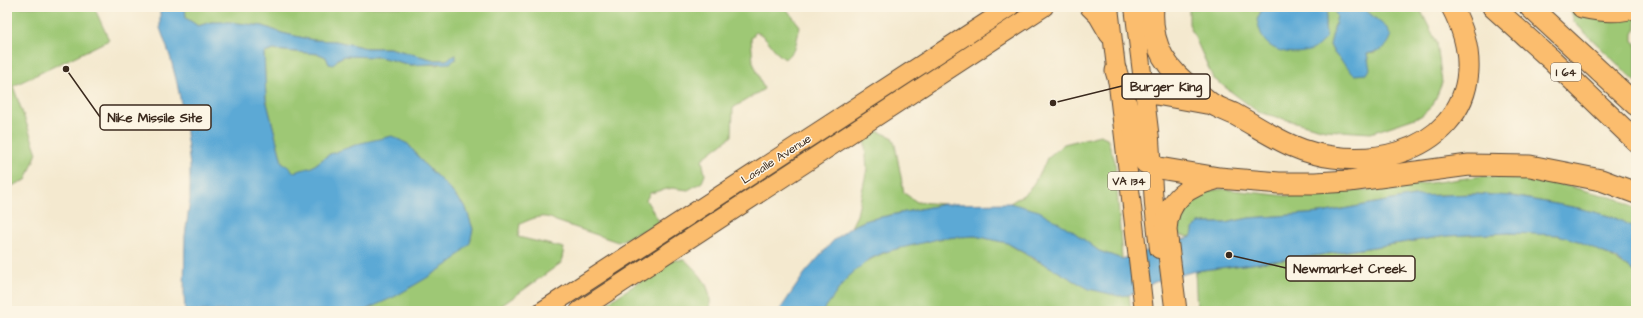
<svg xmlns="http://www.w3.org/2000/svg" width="1643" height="318" viewBox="0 0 1643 318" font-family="'Architects Daughter',sans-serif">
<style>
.green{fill:#9ec874;stroke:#6c7949}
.water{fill:#5ca9d5;stroke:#4c6a7a}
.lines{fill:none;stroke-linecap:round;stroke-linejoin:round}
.major-casing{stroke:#574739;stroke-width:20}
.highway-casing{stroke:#574739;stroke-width:23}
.major{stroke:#fbbd6e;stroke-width:18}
.highway{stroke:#fbbd6e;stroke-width:21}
.labels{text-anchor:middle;stroke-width:3;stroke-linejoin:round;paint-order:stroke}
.shield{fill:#fcf5e5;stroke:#75675a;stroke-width:1}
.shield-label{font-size:11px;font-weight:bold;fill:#3b2a1e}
.street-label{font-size:12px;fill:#3b2a1e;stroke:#fcf5e5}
.leader{fill:none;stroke:#3b2a1e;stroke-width:1.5}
.callout-dot{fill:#3b2a1e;stroke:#fcf5e5;stroke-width:1.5}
.callout{fill:#fcf5e5;stroke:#3b2a1e;stroke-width:1.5}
.callout-label{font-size:13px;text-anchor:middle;font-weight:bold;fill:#3b2a1e}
</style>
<rect width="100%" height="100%" fill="#fcf5e5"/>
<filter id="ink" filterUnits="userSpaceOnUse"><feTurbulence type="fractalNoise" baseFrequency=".025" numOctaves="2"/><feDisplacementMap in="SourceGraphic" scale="8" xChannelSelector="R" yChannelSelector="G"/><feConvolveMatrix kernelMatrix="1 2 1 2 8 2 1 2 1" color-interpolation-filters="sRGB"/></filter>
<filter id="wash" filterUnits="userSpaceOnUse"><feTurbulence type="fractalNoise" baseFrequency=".012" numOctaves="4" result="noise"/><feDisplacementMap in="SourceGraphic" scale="16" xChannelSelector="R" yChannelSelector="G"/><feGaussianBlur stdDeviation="0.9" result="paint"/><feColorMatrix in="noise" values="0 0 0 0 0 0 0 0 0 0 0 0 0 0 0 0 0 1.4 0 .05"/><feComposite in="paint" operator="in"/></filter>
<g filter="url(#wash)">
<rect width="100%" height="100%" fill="#f4e9cf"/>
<!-- green -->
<path class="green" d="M7 7H94L109 40 13 86 37 153 26 180 7 188Z
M185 7H785L800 26 795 49 785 59C772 52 770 37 756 32L751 38 753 62 764 89 733 108 732 136 702 159 705 175 702 182 688 190 672 188 650 193 646 200 660 223 618 242 556 221C544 213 533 218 520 224L518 237 564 248 561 263 494 311H364L372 307 473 229 466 208 447 186 425 165 408 144 330 154 312 167 294 173 282 162 266 99 264 53 274 50 319 54 326 57 329 64 344 56 380 57 411 65 426 64 438 65 456 55 446 60H435L390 48H366L336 41 313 40 282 33 263 26 211 22 198 26 186 18Z
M1189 7H1263L1257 20 1297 53 1326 38 1325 25 1328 7H1332L1337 16 1330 45 1334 53 1342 62 1369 61 1367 54 1376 53 1375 18 1362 7H1419L1437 43 1442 83 1433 105 1421 116 1371 133 1325 130 1258 112 1213 78 1189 24Z
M1570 7H1598L1636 18V28L1633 34V41L1636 43V82L1574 22Z
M870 128 892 137 895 145 904 193 917 202 944 204 867 220 851 227 857 215 867 169 864 131Z
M1100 135 1107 138 1115 161 1122 259 1099 251 1071 230 1010 203 1028 192 1041 172 1047 158 1064 144Z
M1482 176 1537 178 1618 199 1636 209V228L1613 217 1578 208 1512 196 1475 194 1414 196 1321 213 1249 218 1225 223H1199L1191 237 1179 235 1177 230 1186 205 1204 191 1223 189 1286 196 1392 188Z
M1509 233C1525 233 1542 233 1558 235 1586 241 1613 257 1636 273V311H1197L1195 271 1307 257 1447 236Z
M975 236 1007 243 1035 260 1119 296 1129 295 1131 311H823C831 300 838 288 846 279 876 245 932 238 975 236Z
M673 260H685C702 276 712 286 710 311H595Z"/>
<!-- water -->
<path class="water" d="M160 7H185L186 18 198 26 211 22H230L263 26 282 33 313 40 336 41 366 48H389L435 60H446L456 55V59L450 63 411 65 380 57 344 56 338 59 333 65 329 64 326 57 319 54 274 50 264 53 266 99 282 162 294 172 312 167 330 154 361 143 392 136 408 144 425 165 447 186 466 208 473 229 470 243 453 261 430 276 396 296 363 311H185L184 294 185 236 190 200V167L185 123 177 83 170 56 160 28Z
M1263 7H1328L1325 25 1326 38C1322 42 1318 46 1314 49 1299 56 1272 54 1263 38 1260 33 1259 26 1257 20Z
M1332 7H1362L1388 29 1391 37C1387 49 1379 51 1367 54L1370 69 1367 74 1354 75 1334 53 1330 45 1337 16Z
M1475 194 1512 196 1578 208 1613 217 1636 228V273L1617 259 1578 241 1558 235 1509 233 1447 236 1307 257 1195 271 1155 282 1129 295 1119 296 1089 289 1007 243 975 236 942 238 885 252 868 260 847 278 823 311H779L805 273 833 241 851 227 867 220 944 204 1010 203 1039 211 1071 230 1099 251 1122 259 1191 237 1193 232V229L1199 223H1225L1249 218 1321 213 1414 196Z"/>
</g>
<g filter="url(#ink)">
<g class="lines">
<defs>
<path id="major" d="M1089 7 1098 16 1109 35
M1109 7 1144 311
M1134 7 1150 139 1154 205 1159 249
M542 311 1010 7
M579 311 1044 7"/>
<path id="highway" d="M1153 7C1150 47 1167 70 1198 93 1203 96 1207 101 1212 104 1219 108 1227 111 1234 114 1269 133 1292 152 1333 157 1428 170 1502 102 1452 7
M1493 7 1553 61 1636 141
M1530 7 1636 105
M1582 7C1599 11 1619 13 1636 7
M1116 71 1134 130 1138 153 1146 163 1153 167 1219 178 1279 183H1315L1349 181 1469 165 1530 166 1601 180 1636 193
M1145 92 1206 103
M1176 311 1166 230C1167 199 1188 186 1215 179"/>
</defs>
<!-- major casing -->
<use href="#major" class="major-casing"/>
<!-- highway casing -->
<use href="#highway" class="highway-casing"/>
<!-- major -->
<use href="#major" class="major"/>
<!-- highway -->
<use href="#highway" class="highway"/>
</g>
</g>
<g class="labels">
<!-- shield labels -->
<g class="shield">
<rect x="1551" y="63" width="30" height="18" rx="3"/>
<rect x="1108" y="172" width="42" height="18" rx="3"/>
</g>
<g class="shield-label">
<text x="1566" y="76">I 64</text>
<text x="1129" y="185">VA 134</text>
</g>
<!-- street labels -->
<g class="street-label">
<text transform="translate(776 159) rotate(-33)" y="4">Lasalle Avenue</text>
</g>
</g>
<!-- callouts -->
<path class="leader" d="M1053 103L1122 86M66 69L100 117M1229 255L1286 268"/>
<g class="callout-dot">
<circle cx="1053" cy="103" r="4"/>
<circle cx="66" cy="69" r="4"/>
<circle cx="1229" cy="255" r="4"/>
</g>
<g class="callout">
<rect x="1122" y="74" width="88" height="25" rx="4"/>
<rect x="100" y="105" width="111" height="25" rx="4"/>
<rect x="1286" y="256" width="129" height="25" rx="4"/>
</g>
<g class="callout-label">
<text x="1166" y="91">Burger King</text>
<text x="155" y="122">Nike Missile Site</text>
<text x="1350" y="273">Newmarket Creek</text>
</g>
<!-- margin -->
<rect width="1643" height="318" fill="none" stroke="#fcf5e5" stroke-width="24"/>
</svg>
